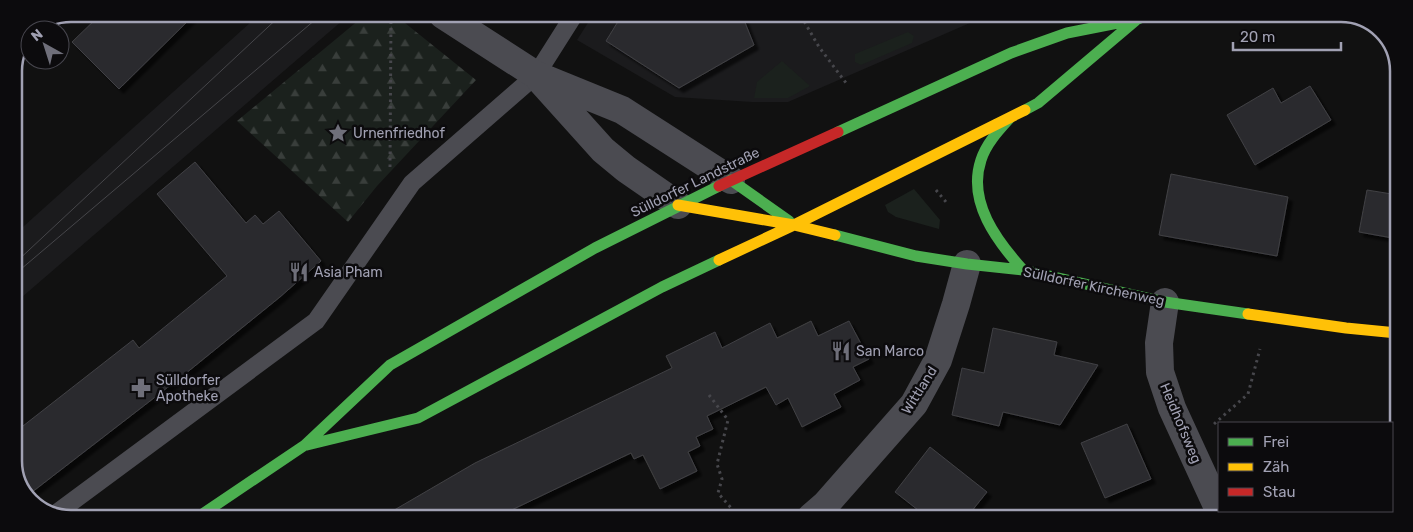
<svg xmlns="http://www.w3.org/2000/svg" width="1413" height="532" viewBox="0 0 1413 532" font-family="Rubik,sans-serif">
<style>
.built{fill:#1b1b1d}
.grass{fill:#1b211d}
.forest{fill:url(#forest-firs)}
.building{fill:#2c2c2d;stroke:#404045;filter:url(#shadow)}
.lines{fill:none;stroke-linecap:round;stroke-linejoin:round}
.path{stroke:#47474c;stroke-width:3;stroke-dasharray:2.5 4;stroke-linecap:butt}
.lane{stroke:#4b4b51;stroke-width:18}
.street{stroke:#4b4b51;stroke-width:28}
.fast{stroke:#4caf50;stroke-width:11}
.slow{stroke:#ffc107;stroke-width:11}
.jam{stroke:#c62828;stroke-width:11}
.tram{stroke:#46464a;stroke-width:1}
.labels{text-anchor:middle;stroke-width:5;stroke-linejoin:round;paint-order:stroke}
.poi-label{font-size:14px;fill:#a1a1b3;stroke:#0c0b0d;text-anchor:start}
.street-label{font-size:14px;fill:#a1a1b3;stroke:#0c0b0d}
.rim{fill:none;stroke:#a1a1b3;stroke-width:2.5}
</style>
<defs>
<pattern id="forest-firs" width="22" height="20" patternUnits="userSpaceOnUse" patternTransform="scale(1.25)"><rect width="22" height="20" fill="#1b211d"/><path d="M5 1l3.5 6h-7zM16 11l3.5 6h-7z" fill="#393e3b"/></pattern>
<filter id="shadow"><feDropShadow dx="4.5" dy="4.5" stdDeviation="1" flood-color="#0009"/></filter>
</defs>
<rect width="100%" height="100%" fill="#111"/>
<!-- built -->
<path class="built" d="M260 14H350L14 304V235Z
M593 15 986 16 788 102H752L675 97 577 40Z"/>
<!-- grass -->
<path class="grass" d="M908 32 914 36 912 43 861 65 855 62V54Z
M782 61 810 86 788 98H754L757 82Z
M914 189 940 220 939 229 896 217 888 212 885 205Z"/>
<!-- forest -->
<path class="forest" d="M365 15 405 23 476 80 377 186 348 222 237 121Z"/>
<!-- building -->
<path class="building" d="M101 14H195L119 89 72 42Z
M622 15H742L754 45 679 88 606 41Z
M1310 86 1331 120 1255 165 1227 115 1273 88 1281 103Z
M195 162 246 223 255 215 263 224 279 211 321 261 280 297 185 374 27 496 14 465V433L133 340 139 348 227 276 157 194Z
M1171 174 1288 197 1277 256 1159 235Z
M1367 190 1398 195V239L1359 232Z
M811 321 818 336 849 321 869 359 853 367 860 380 834 394 841 407 802 427 788 398 776 405 766 387 707 416 713 429 696 437 700 446 688 452 697 471 660 489 643 455 634 459 631 453 499 516H384L475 463 672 368 666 356 715 332 722 348 770 323 777 338Z
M993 328 1057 342 1054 355 1098 365 1060 425 1003 412 999 426 952 415 962 368 984 373Z
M1127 424 1151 479 1105 498 1081 443Z
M930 447 987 492 967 517H927L895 492Z"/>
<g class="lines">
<!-- path -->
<path class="path" d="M801 16 819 47 846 83
M390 167 391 15
M936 190 946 202
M709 395 728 420 717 464 722 479 718 493 739 517
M1214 424 1248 394 1260 349"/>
<!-- lane -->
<path class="lane" d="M54 515 316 321 412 183 536 75 574 15"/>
<!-- street -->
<path class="street" d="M443 15 536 75 622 110 731 180
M540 80 603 150 626 169 678 205
M1165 302 1159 343 1160 372 1172 408 1219 510
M811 517 826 504 914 404 938 360 956 304 967 264"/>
<!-- fast -->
<path class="fast" d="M1025 110 1038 103 1135 21
M1009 119C998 131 986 144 981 160 967 202 997 241 1023 270
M838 132 1011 53 1067 33 1138 19 1145 16
M731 180 789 221
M835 235 916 256 967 264 1023 270 1165 302 1248 314
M307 445 418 418 662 287 719 260
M201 515 305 445 390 365 595 248 719 186"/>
<!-- slow -->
<path class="slow" d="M678 205 794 225 835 235
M719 260 794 225 1025 110
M1248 314 1346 328 1397 333"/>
<!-- jam -->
<path class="jam" d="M719 186 838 132"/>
<!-- tram -->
<path class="tram" d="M14 264 282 14
M14 275 322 14"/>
</g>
<!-- icons -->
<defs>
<symbol id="sight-bare" viewBox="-9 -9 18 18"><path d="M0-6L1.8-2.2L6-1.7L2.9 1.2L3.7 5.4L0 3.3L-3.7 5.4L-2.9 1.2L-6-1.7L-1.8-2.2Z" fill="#6f6f7a" stroke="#0c0b0d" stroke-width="2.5" paint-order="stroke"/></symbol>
<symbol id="restaurant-bare" viewBox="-9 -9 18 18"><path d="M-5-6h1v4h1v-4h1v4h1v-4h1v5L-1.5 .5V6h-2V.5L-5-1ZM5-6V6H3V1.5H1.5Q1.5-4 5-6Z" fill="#6f6f7a" stroke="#0c0b0d" stroke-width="2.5" paint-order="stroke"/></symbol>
<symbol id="pharmacy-bare" viewBox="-9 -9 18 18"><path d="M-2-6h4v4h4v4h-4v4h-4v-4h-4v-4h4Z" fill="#6f6f7a" stroke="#0c0b0d" stroke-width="2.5" paint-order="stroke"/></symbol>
</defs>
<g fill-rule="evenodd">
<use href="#sight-bare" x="324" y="119" width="28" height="28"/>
<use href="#restaurant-bare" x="285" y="258" width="28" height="28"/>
<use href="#restaurant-bare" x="827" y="337" width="28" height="28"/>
<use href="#pharmacy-bare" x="127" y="374" width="28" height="28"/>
</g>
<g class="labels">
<!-- poi labels -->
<g class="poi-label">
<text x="353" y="138">Urnenfriedhof</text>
<text x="314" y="277">Asia Pham</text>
<text x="856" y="356">San Marco</text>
<text x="156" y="385">Sülldorfer<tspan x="156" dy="16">Apotheke</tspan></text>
</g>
<!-- street labels -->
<g class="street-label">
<text transform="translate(695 182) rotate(-26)" y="5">Sülldorfer Landstraße</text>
<text transform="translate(1094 286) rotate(12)" y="5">Sülldorfer Kirchenweg</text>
<text transform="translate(919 390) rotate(-58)" y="5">Wittland</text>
<text transform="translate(1181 423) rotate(67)" y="5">Heidhofsweg</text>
</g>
</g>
<!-- crop -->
<path d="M0 0H1413V532H0ZM71 22H1341A49 49 0 0 1 1390 71V461A49 49 0 0 1 1341 510H71A49 49 0 0 1 22 461V71A49 49 0 0 1 71 22Z" fill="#0c0b0d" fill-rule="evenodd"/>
<path class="rim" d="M71 22H1341A49 49 0 0 1 1390 71V461A49 49 0 0 1 1341 510H71A49 49 0 0 1 22 461V71A49 49 0 0 1 71 22Z"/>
<!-- legend -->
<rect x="1218" y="422" width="175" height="90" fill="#0c0b0d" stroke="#48474f"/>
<rect x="1228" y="438" width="25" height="8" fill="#4caf50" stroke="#48474f"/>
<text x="1263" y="447" font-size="15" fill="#a1a1b3">Frei</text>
<rect x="1228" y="463" width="25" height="8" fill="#ffc107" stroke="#48474f"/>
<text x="1263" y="472" font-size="15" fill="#a1a1b3">Zäh</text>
<rect x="1228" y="488" width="25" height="8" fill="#c62828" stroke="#48474f"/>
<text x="1263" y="497" font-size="15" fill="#a1a1b3">Stau</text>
<!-- north arrow -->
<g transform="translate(45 45) rotate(321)"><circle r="24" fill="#0c0b0d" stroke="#48474f"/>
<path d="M0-4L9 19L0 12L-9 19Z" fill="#6f6f7a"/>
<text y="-8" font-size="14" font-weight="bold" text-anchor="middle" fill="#a1a1b3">N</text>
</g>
<!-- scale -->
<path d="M1233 42v8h108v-8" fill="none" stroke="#a1a1b3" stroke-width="2.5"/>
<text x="1240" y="42" font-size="15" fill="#a1a1b3" stroke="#0c0b0d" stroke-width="4" paint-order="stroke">20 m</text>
</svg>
